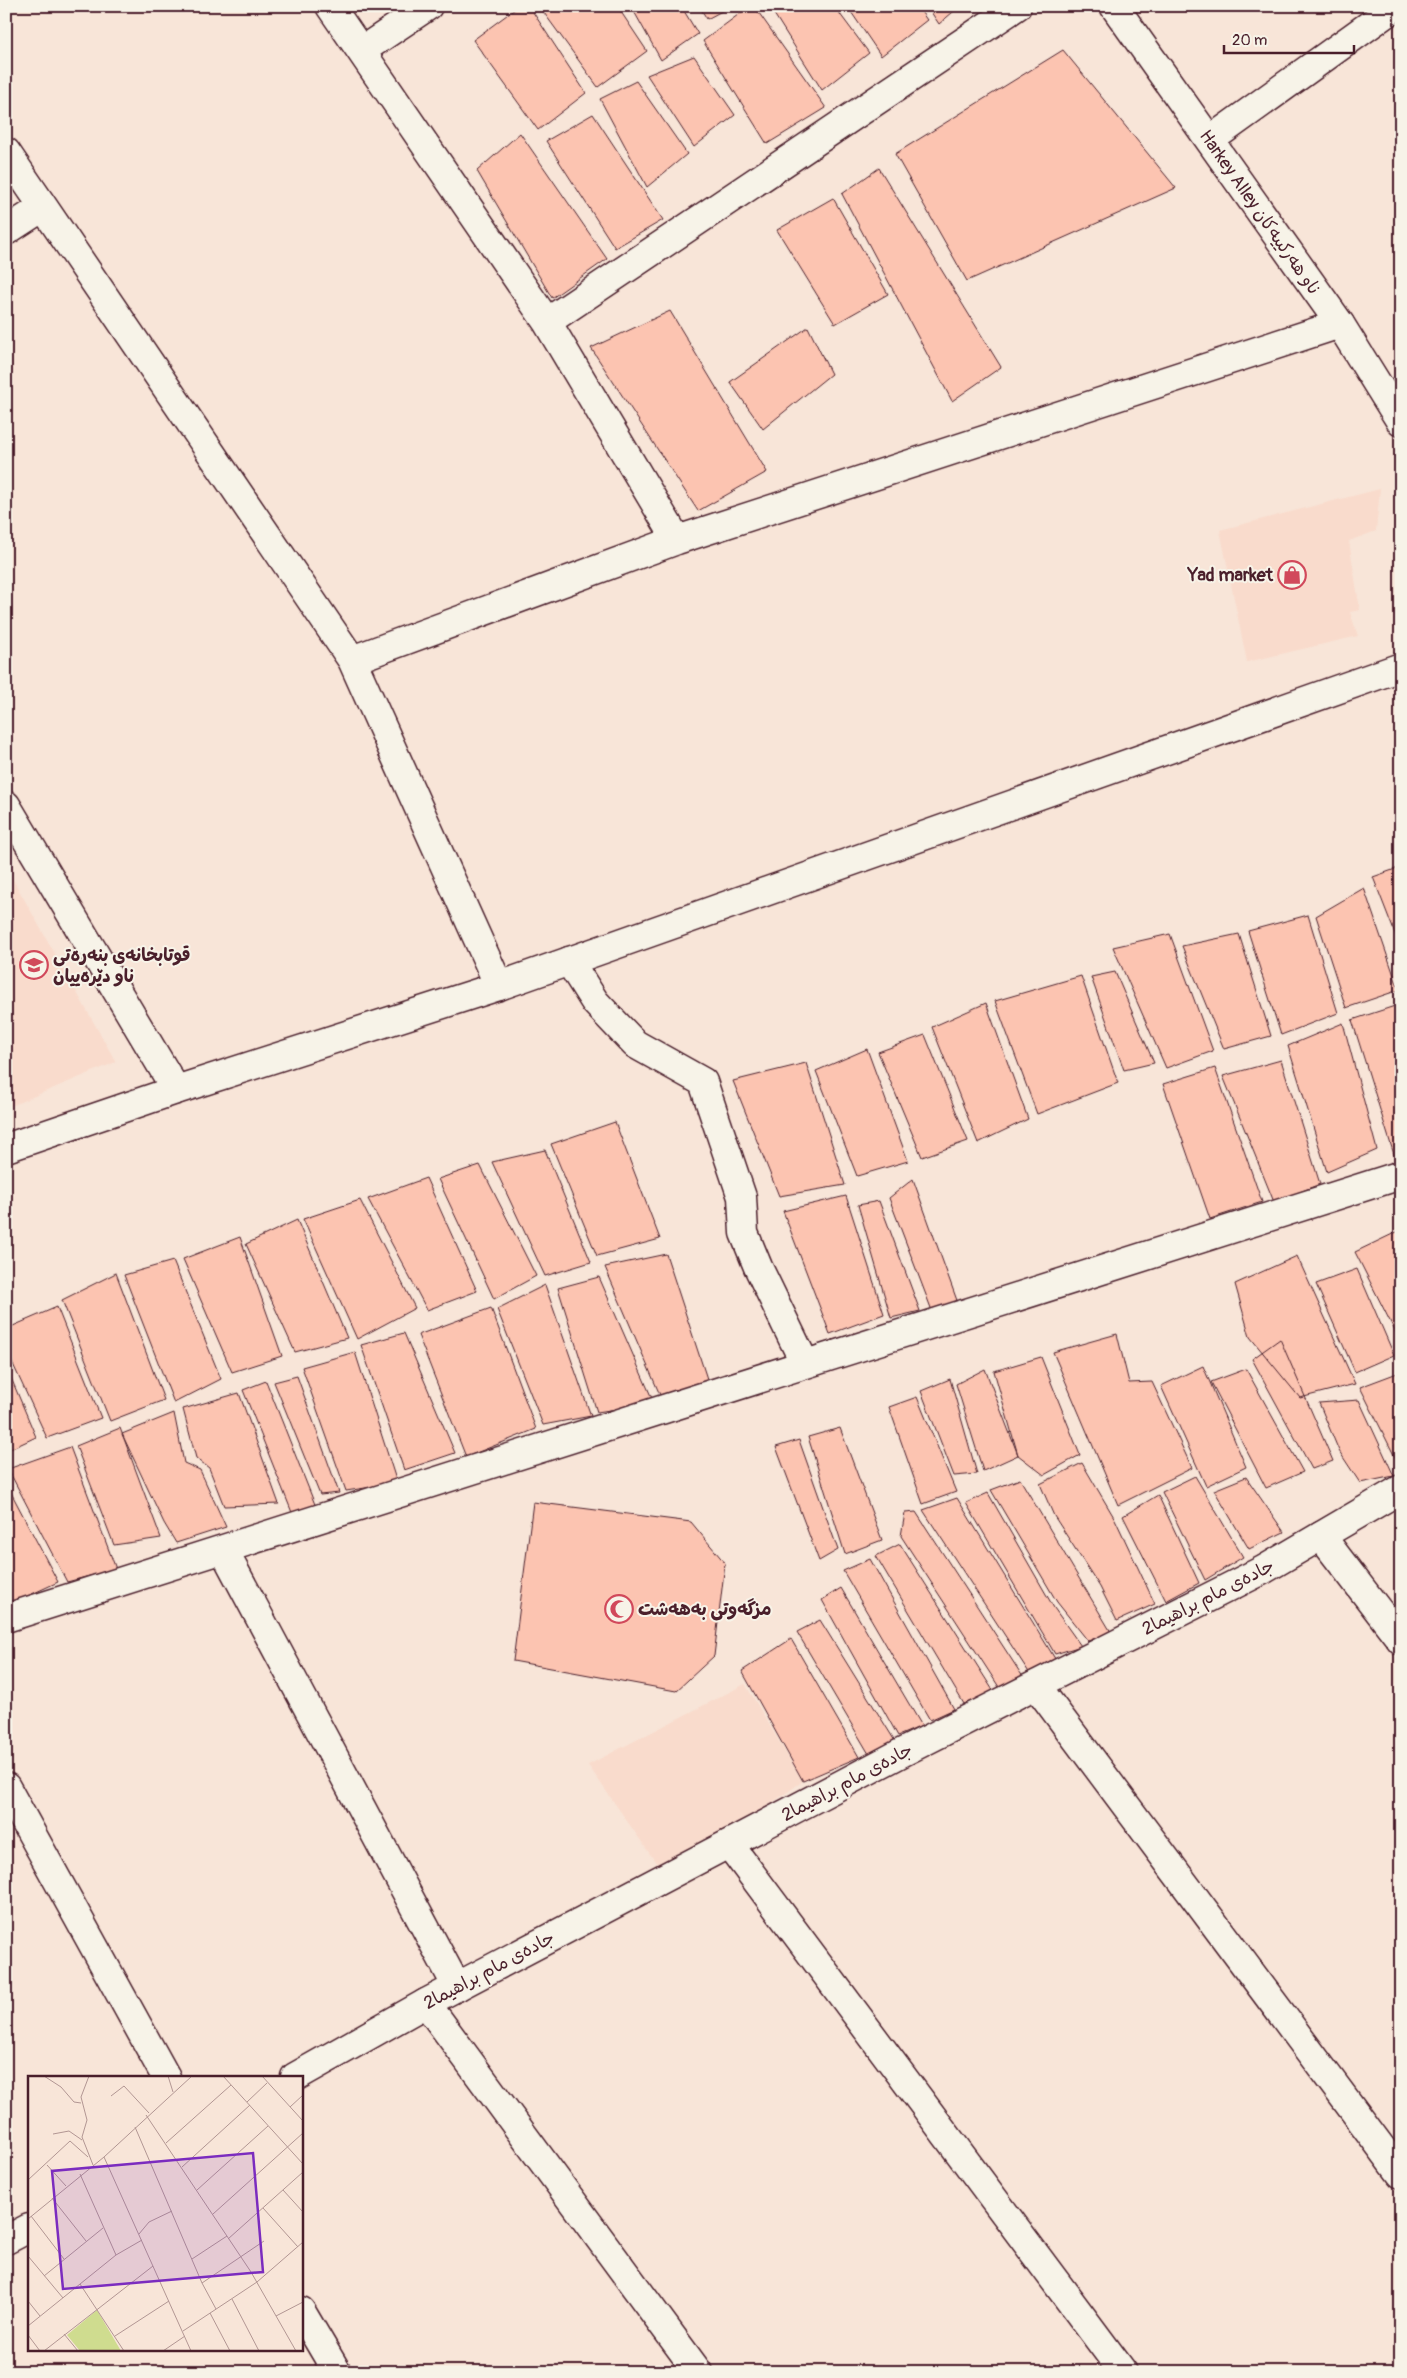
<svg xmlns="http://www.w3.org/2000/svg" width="1407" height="2378" viewBox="0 0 1407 2378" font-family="Pangolin,'Playpen Sans Arabic',sans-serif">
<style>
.built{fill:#f9dbcc}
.building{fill:#fcc4b1;stroke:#4a1f2b}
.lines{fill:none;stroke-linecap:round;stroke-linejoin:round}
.minor-casing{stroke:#4a1f2b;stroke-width:31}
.tertiary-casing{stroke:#4a1f2b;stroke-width:31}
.minor{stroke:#f7f3e8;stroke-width:28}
.tertiary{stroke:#f7f3e8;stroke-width:28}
.labels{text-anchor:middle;stroke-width:4;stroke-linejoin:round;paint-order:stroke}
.street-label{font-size:18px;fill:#4a1f2b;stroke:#f7f3e8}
.poi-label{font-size:18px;font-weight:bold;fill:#4a1f2b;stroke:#f7f3e8;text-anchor:start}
.inset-road{fill:none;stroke:#b29693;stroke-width:1}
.view{fill:#7b2cbf;fill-opacity:0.15;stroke:#7b2cbf;stroke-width:2.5}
.inset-edge{fill:none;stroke:#4a1f2b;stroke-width:2.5}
</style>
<rect width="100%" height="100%" fill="#f8e5d8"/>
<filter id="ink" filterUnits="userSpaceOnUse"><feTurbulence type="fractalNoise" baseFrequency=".02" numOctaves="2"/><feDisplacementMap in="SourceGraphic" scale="10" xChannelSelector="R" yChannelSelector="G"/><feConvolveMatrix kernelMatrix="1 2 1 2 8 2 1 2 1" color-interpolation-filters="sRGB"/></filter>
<g filter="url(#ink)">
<!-- built -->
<path class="built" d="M1380 489 1376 531 1349 541 1360 610 1350 612 1358 636 1247 662 1220 530Z
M6 867 116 1062 6 1108Z
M745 1684 803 1781 666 1877 588 1765Z"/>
<!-- building -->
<path class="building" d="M519 6H529L586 93 538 130 473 40Z
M539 6H617L647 51 598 87Z
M631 6H681L698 34 661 60Z
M699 6H731L707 19Z
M750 6H754L826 108 767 144 703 41Z
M769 6H834L869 53 822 90Z
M847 6H917L927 20 881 56Z
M927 6H960L939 24Z
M1063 50 1176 188 967 281 895 154Z
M694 56 735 115 694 147 647 75Z
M636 81 687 154 647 187 600 99Z
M593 114 663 220 615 248 546 141Z
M520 133 607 259 552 298 477 171Z
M879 168 1001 367 952 401 842 194Z
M833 198 888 294 835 324 777 230Z
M670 311 767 472 698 511 591 348Z
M808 327 831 374 763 429 730 382Z
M1401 867V949L1373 877Z
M1364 888 1399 990 1346 1008 1316 916Z
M1308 915 1338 1013 1281 1035 1248 931Z
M1170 934 1213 1051 1166 1068 1113 947Z
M1239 934 1271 1036 1224 1049 1182 946Z
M1115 972 1154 1063 1124 1070 1091 977Z
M1081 976 1118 1083 1037 1114 995 1001Z
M986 1003 1028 1119 978 1143 932 1027Z
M1401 1004V1159L1396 1161 1352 1020Z
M1343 1023 1377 1150 1327 1172 1288 1046Z
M925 1035 968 1141 922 1157 878 1052Z
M867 1049 908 1161 857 1176 816 1071Z
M1281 1060 1320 1184 1274 1202 1223 1076Z
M806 1063 845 1185 779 1196 733 1081Z
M1215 1068 1262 1202 1210 1219 1163 1084Z
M615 1122 660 1239 597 1256 551 1144Z
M545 1150 591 1262 545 1276 492 1162Z
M480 1165 536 1276 494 1299 438 1179Z
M426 1178 477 1291 427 1310 368 1199Z
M913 1179 959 1306 934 1316 889 1198Z
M846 1196 884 1314 830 1334 783 1211Z
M360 1200 415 1308 357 1339 303 1219Z
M879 1201 920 1311 891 1318 858 1205Z
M297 1220 347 1338 295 1352 246 1244Z
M1401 1230V1343L1355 1252Z
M240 1237 282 1356 232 1372 183 1259Z
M666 1254 709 1385 660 1395 605 1267Z
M1297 1256 1355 1384 1300 1398 1250 1337 1235 1284Z
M173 1261 221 1379 174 1403 124 1275Z
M1357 1269 1394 1355 1355 1372 1316 1284Z
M116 1273 164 1400 110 1421 62 1300Z
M599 1277 654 1403 597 1412 558 1288Z
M545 1285 591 1416 543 1425 497 1309Z
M57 1307 101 1418 47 1438 6 1349V1329Z
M491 1308 536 1429 466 1457 418 1335Z
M404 1333 455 1453 404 1470 361 1345Z
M1117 1334 1129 1383 1152 1382 1192 1468 1118 1505 1053 1352Z
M1280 1339 1333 1461 1312 1469 1252 1359Z
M355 1352 397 1483 346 1491 302 1367Z
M1041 1357 1080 1455 1044 1475 1018 1455 994 1371Z
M6 1366 36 1437 6 1451Z
M1203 1366 1246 1467 1206 1486 1161 1386Z
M985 1369 1018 1455 983 1471 956 1384Z
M1246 1369 1303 1472 1266 1488 1211 1382Z
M1400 1372 1401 1462 1398 1463 1360 1387Z
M297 1376 339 1493 320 1495 274 1382Z
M950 1379 977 1474 954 1476 921 1391Z
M266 1381 316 1507 293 1515 243 1390Z
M239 1393 279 1504 224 1506 209 1468 196 1458 183 1409Z
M917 1397 956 1492 923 1504 889 1407Z
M1359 1400 1394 1476 1360 1483 1339 1451 1319 1403Z
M174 1413 184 1463 200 1470 226 1527 176 1543 164 1523 122 1434Z
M120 1428 161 1538 114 1545 76 1446Z
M840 1428 882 1540 845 1554 808 1437Z
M799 1440 838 1550 819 1561 776 1447Z
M70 1447 116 1569 67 1582 8 1469Z
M1082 1463 1115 1519 1155 1604 1117 1621 1100 1587 1054 1516 1040 1484Z
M1195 1476 1243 1557 1205 1580 1162 1492Z
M1246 1477 1284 1532 1249 1549 1214 1490Z
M1020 1479 1111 1632 1088 1641 1057 1602 991 1490Z
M6 1483 58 1582 6 1606Z
M988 1493 1054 1608 1081 1646 1055 1654 966 1503Z
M1158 1495 1199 1583 1166 1601 1123 1516Z
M957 1498 1057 1662 1032 1677 923 1510Z
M533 1502 691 1522 725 1563 714 1656 676 1691 513 1661Z
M916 1512 1023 1677 999 1687 901 1536 905 1513Z
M900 1544 994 1692 964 1704 876 1556Z
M870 1559 954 1709 930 1720 843 1571Z
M841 1588 922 1726 898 1736 822 1600Z
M820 1620 895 1741 869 1754 797 1632Z
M791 1639 859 1757 803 1781 742 1671Z"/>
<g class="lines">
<defs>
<path id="minor" d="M330 6 547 322 677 540
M361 51 428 6
M1210 140 1396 6
M6 152 352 660 499 986
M6 231 43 207
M547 322 1017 6
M352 660 677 540 1340 324
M6 805 176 1090
M569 961 595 1002 635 1044 703 1082 742 1197 744 1233 758 1267 805 1364
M1321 1536 1401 1640
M223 1549 457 1987
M6 1618 1401 1175
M1036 1685 1401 2174
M6 1787 166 2077
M729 1844 1123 2372
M426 2003 698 2372
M301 2311 337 2372"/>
<path id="tertiary" d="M1114 6 1340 324 1401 422
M6 1148 176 1090 499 986 1401 667
M295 2077 426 2003 903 1752 1263 1570 1401 1489
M6 2240 29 2228"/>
</defs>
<!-- minor casing -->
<use href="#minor" class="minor-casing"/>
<!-- tertiary casing -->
<use href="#tertiary" class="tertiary-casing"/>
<!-- minor -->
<use href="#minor" class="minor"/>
<!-- tertiary -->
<use href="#tertiary" class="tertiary"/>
</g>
</g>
<!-- icons -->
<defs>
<symbol id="shop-ring" viewBox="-11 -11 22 22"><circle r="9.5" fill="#f7f3e8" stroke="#d1495b" stroke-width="1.5"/><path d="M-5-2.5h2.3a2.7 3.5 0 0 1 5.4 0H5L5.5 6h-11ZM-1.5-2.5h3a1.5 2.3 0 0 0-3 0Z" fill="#d1495b"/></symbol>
<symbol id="school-ring" viewBox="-11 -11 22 22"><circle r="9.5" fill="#f7f3e8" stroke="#d1495b" stroke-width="1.5"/><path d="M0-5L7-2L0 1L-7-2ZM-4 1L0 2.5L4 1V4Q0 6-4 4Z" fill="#d1495b"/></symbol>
<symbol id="mosque-ring" viewBox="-11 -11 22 22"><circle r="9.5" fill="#f7f3e8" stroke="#d1495b" stroke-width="1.5"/><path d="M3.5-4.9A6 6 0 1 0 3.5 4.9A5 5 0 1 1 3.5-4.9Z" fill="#d1495b"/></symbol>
</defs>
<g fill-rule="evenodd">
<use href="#shop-ring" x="1276" y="559" width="32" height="32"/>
<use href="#school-ring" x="18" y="949" width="32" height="32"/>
<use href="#mosque-ring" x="603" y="1593" width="32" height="32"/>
</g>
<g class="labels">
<!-- street labels -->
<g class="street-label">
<text transform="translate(1260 212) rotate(55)" y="6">Harkey Alley ناو هەركييەكان</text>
<text transform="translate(1208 1597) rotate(-27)" y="6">جادەی مام براهیما2</text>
<text transform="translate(847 1782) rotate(-28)" y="6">جادەی مام براهیما2</text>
<text transform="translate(489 1970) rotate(-28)" y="6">جادەی مام براهیما2</text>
</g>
<!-- poi labels -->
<g class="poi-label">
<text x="1273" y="581" text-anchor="end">Yad market</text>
<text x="53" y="961">قوتابخانەى بنەرەتى<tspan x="53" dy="21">ناو دێرەييان</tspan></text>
<text x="638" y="1615">مزگەوتی بەهەشت</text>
</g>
</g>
<!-- overview -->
<g transform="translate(28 2076)">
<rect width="275" height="275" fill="#f8e5d8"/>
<path d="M69 234 93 275H52L39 259Z" fill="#cfdc8f"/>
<path class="inset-road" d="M16 0 33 11 46 26 53 27M61 0 53 21 59 44 54 61 65 89M140 0 145 16M195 0 275 88M234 0 275 45M83 20 96 10 121 37M219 26 239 7M262 31 275 19M118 39 223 196 268 275M107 51 174 207 236 165M25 58 41 55 54 64M138 67 203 9M76 81 163 275M19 89 38 110M154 91 222 29M52 98 88 179M0 104 42 65 60 81M169 114 240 50M255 114 275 136M24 122 58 165M235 132 270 171M185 138 275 57M3 140 36 183M0 143 76 81 164 0M111 158 121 146 144 135M200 163 275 96M0 180 35 222M164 183 199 160M16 200 75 152M174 207 188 233M52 208 96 275M204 223 231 275M0 225 12 240M182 237 202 275M248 240 275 226M0 250 88 179 114 164M155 255 229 206 275 166M36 258 50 275M0 259 12 275M87 260 141 225M16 275 125 190M135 275 157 260"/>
<path class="view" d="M225 77 235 196 35 213 24 95Z"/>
<rect width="275" height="275" class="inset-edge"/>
</g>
<!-- margin -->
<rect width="1407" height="2378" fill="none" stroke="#f7f3e8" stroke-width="25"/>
<rect x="12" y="12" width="1382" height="2353" fill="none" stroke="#4a1f2b" stroke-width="2" filter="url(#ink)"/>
<!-- scale -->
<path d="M1224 45v8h130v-8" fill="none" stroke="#4a1f2b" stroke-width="2.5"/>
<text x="1232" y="45" font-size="15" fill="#4a1f2b" stroke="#f7f3e8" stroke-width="4" paint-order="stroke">20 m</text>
</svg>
